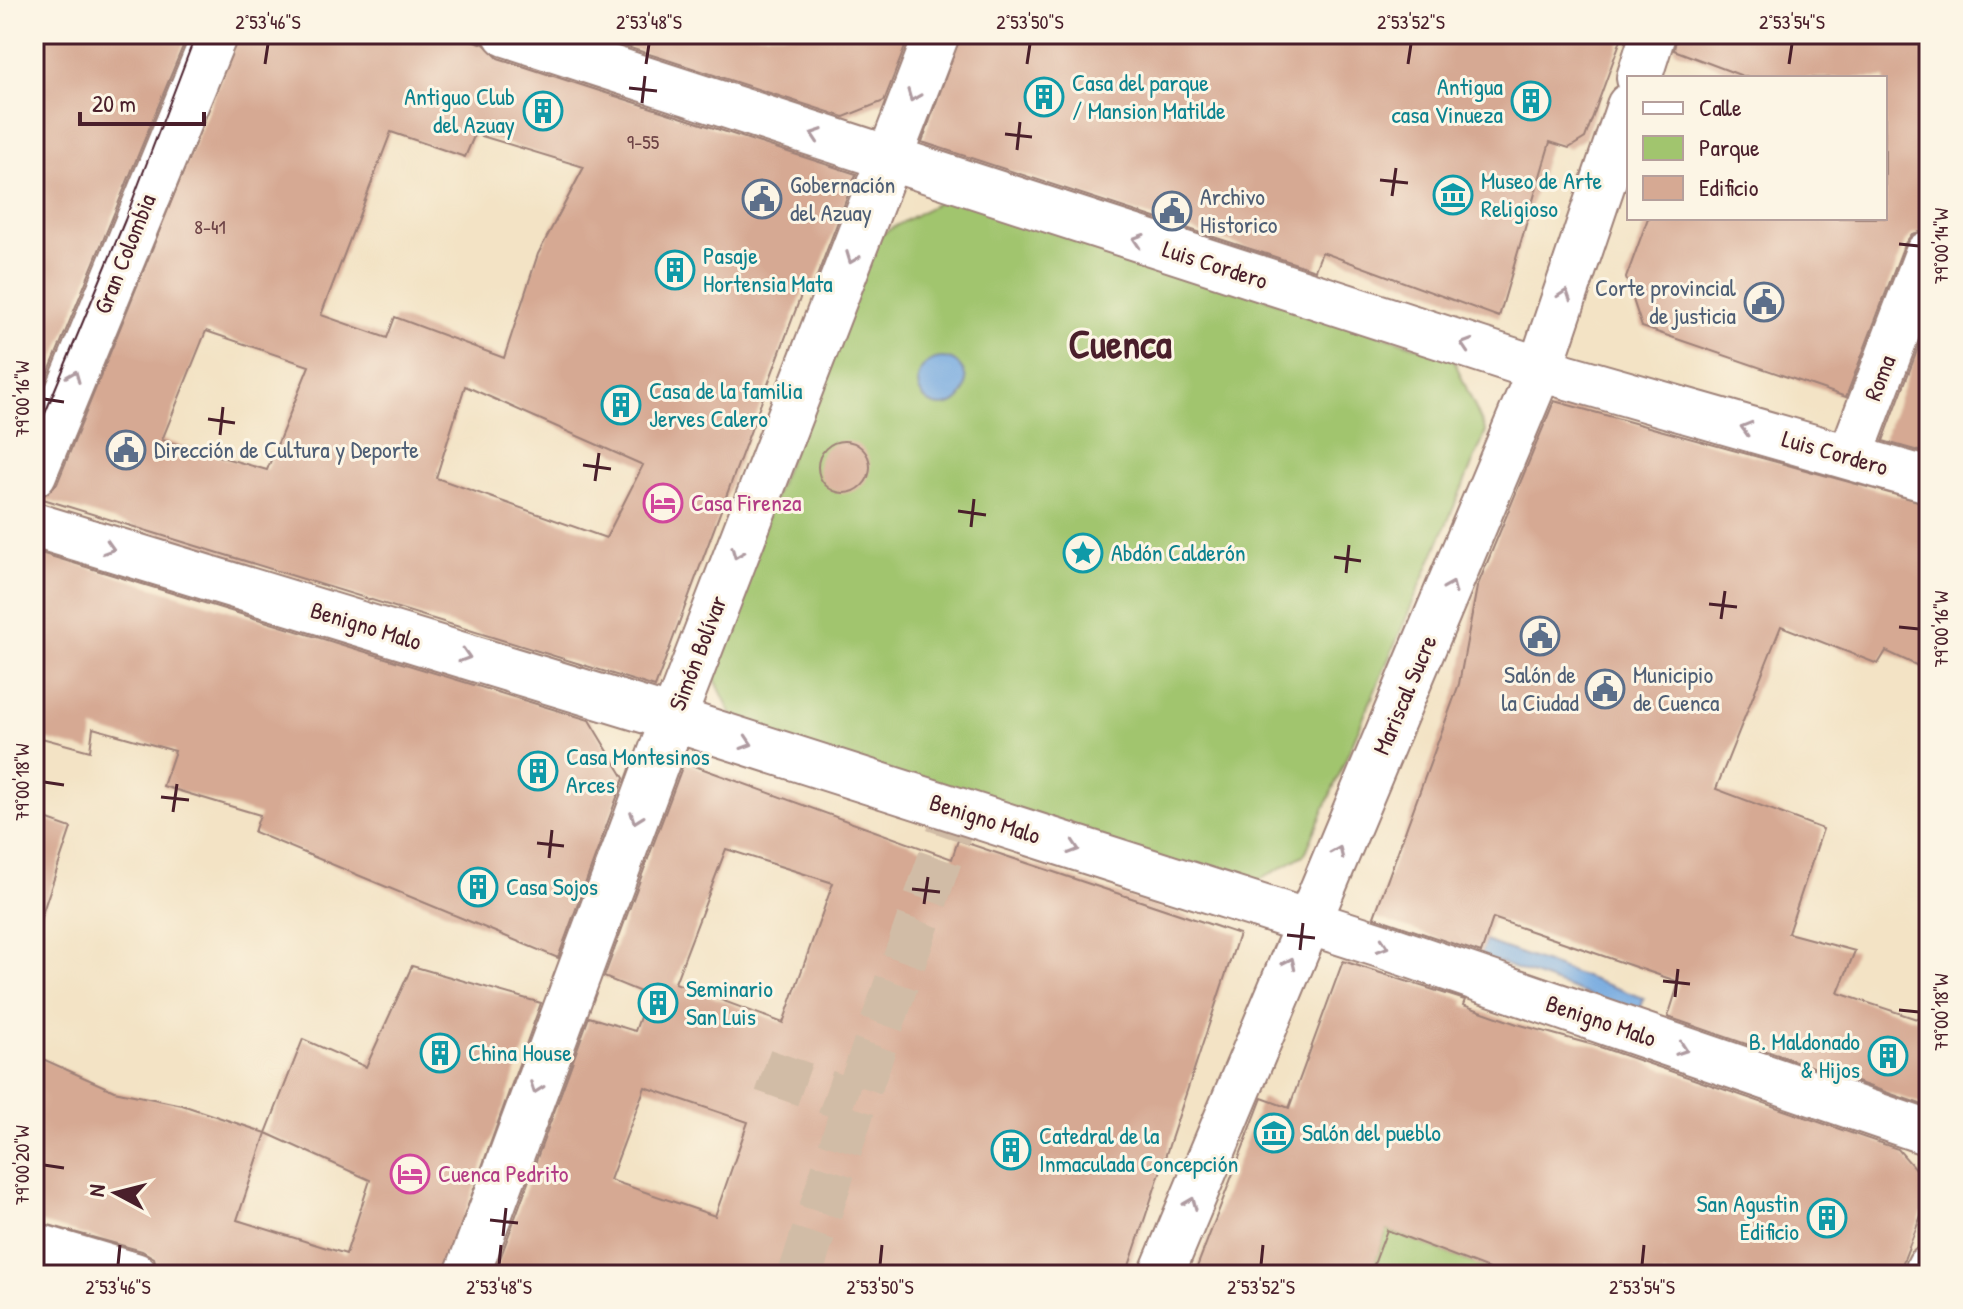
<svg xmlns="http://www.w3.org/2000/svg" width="1963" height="1309" viewBox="0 0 1963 1309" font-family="'Patrick Hand',sans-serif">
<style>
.green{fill:#a1c56e;stroke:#76724c;stroke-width:2}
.water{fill:#72a8e0;stroke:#5e6486;stroke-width:2}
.building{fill:#d6a993;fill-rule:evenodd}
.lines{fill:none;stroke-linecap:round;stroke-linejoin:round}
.street-tunnel{stroke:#d1bca6;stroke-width:44;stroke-dasharray:44 22;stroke-linecap:butt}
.street-casing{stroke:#9e8178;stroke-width:48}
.street{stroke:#fff;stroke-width:44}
.tram{stroke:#4a1f2b;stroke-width:2}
.oneway{stroke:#ae9aa0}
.ticks{fill:none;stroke:#4a1f2b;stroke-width:3}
.labels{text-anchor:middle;stroke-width:6;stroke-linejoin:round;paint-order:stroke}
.number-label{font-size:20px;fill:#6d4245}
.culture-label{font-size:24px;fill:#0d838f;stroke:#fcf5e5;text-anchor:start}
.service-label{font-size:24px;fill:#4e5e75;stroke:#fcf5e5;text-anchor:start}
.street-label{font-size:24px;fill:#4a1f2b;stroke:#fcf5e5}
.hotel-label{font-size:24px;fill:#b23c85;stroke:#fcf5e5;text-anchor:start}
.town-label{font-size:40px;font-weight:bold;fill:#4a1f2b;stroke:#fcf5e5}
.neatline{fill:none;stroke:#4a1f2b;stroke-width:3}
.ticks-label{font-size:20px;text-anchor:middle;fill:#4a1f2b}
</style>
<rect width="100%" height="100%" fill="#fcf5e5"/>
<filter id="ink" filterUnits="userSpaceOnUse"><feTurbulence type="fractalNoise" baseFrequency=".0125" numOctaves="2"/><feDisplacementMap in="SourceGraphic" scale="16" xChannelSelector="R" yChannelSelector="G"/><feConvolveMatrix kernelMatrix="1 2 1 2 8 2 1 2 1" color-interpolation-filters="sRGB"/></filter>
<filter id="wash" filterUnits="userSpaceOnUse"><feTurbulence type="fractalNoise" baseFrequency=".006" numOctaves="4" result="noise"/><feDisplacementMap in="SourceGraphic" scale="32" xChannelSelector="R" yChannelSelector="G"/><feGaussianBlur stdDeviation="1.8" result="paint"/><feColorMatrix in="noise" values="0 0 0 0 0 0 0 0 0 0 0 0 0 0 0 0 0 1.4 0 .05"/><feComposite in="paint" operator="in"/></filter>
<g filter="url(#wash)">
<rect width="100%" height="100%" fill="#f3e3c5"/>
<!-- green -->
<path class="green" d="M948 197 1453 358 1486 432 1305 854 1235 894 742 737 708 664 878 236Z
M1387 1230 1504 1275H1370Z"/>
<!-- water -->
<path class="water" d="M918 382a24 24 0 1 1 48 0a24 24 0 1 1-48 0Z
M1485 941 1644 998 1639 1013 1480 956Z"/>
<g id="blocks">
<!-- building -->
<path class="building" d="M34 34H188L34 408Z
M239 34H452L484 44 498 58 856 174 814 284 805 285 655 687 40 498 57 484ZM391 132 465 157 475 134 584 167 538 254 504 358 395 317 387 338 321 315ZM206 331 309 366 267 470 162 440ZM465 386 643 465 606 538 436 478Z
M587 34H910L884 101 844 117Z
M961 34H1623L1585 138 1569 148 1550 142 1499 317 1322 252 1315 270 922 142Z
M1677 34H1929V230L1912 234 1904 245 1846 397 1642 327 1626 278 1648 218H1885V78H1748L1674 50Z
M1929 319V454L1883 441Z
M1554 401 1929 504V671L1886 651 1878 664 1781 626 1716 789 1823 829 1788 933 1855 951 1838 993 1929 1023V1107L1668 1017 1679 982 1493 918 1481 953 1374 917 1459 684 1477 587Z
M818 467a26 26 0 1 1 52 0a26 26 0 1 1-52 0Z
M34 551 589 720 624 778 558 958 254 832 260 815 163 786 175 751 93 728 90 751 34 736Z
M684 762 952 859 958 840 1239 934 1126 1275H494L589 1017 635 1031 648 995 604 977ZM726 849 833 883 783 1023 675 983ZM645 1087 748 1122 715 1216 610 1180Z
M34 815 71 828 40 920 34 919Z
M1343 961 1465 1000 1463 1005 1517 1024 1597 1046 1898 1149 1929 1185V1195L1898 1275H1504L1387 1230 1370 1275H1194L1262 1098 1289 1108Z
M412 966 541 1003 443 1275H159L154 1258 142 1251 34 1221V1055L114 1091 182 1105 266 1133 303 1039 366 1067ZM266 1133 370 1180 346 1254 237 1220Z"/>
</g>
</g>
<g filter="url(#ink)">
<use href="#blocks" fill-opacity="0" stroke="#9e8178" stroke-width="2"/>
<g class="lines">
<!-- street-tunnel -->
<path class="street-tunnel" d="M763 1070 855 1102
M800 1275 855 1102 957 810"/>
<defs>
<path id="street" d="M506 34 1540 369 1929 480
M1639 78 1653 34
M1850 457 1927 254
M34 474 215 34
M34 525 673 719 1380 945 1929 1133
M34 1245 135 1275
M467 1275 673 719 937 34
M1161 1275 1540 369 1629 106
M1926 1275 1929 1267"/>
</defs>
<!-- street casing -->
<use href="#street" class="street-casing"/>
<!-- street -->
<use href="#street" class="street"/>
<!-- tram -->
<path class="tram" d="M34 440 125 220 196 34"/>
</g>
<!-- one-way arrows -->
<defs><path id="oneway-chevron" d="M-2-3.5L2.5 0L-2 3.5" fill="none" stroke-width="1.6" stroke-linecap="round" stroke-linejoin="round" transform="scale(2)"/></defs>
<g class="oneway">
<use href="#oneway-chevron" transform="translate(913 96) rotate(112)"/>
<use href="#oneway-chevron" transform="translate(816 135) rotate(-161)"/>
<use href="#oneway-chevron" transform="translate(1138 240) rotate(-162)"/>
<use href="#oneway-chevron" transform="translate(852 258) rotate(111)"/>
<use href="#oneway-chevron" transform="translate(1565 295) rotate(-71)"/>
<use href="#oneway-chevron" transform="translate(1466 345) rotate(-162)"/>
<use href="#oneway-chevron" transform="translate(74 376) rotate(-68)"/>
<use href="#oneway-chevron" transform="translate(1746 428) rotate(-164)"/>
<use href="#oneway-chevron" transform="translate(109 548) rotate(17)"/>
<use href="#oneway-chevron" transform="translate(737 553) rotate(111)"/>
<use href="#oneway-chevron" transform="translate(1451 587) rotate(-67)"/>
<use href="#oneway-chevron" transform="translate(465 656) rotate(17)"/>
<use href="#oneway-chevron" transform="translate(747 743) rotate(18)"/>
<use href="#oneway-chevron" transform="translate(636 818) rotate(110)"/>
<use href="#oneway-chevron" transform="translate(1074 848) rotate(18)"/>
<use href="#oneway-chevron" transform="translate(1338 852) rotate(-66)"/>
<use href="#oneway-chevron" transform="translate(1383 946) rotate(18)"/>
<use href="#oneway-chevron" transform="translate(1290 963) rotate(-65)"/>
<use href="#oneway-chevron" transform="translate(1682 1049) rotate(19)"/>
<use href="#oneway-chevron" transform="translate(536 1088) rotate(110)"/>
<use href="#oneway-chevron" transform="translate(1191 1203) rotate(-68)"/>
</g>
</g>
<!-- ticks -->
<path class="ticks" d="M265 64 268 44M646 64 649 44M1027 64 1030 44M1408 64 1411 44M1789 64 1792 44M629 88 657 91M642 103 645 76M1005 134 1032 137M1017 150 1020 122M1380 180 1408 183M1392 196 1396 168M1899 244 1919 246M44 399 64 402M208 419 235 423M220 435 223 407M583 465 611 469M595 481 599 453M958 511 986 515M971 527 974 499M1334 557 1361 561M1346 573 1349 545M1709 604 1737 607M1721 619 1725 591M1899 627 1919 629M44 782 64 785M161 797 189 800M173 812 177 784M537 843 564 846M549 858 552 830M912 889 940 892M924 904 928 877M1287 935 1315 938M1300 950 1303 923M1663 981 1690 984M1675 997 1678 969M1899 1010 1919 1012M44 1165 64 1168M490 1220 518 1223M503 1236 506 1208M118 1265 120 1245M499 1265 501 1245M880 1265 882 1245M1261 1265 1263 1245M1642 1265 1644 1245"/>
<!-- icons -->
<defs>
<symbol id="building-ring" viewBox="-11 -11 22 22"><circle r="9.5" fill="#fcf5e5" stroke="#0f9aa8" stroke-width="1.5"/><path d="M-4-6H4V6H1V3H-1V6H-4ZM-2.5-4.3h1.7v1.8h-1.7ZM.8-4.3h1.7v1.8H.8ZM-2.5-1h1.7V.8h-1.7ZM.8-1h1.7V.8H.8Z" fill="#0f9aa8"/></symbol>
<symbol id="museum-ring" viewBox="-11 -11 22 22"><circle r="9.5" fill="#fcf5e5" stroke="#0f9aa8" stroke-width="1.5"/><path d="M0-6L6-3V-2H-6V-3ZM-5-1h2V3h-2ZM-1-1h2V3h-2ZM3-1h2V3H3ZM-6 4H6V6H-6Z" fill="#0f9aa8"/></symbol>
<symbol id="civic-ring" viewBox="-11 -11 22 22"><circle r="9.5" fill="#fcf5e5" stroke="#5c6f8a" stroke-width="1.5"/><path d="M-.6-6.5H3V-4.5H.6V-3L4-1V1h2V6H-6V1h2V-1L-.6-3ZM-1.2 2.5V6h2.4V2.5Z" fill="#5c6f8a"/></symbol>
<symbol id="hotel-ring" viewBox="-11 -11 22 22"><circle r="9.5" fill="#fcf5e5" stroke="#d1479c" stroke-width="1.5"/><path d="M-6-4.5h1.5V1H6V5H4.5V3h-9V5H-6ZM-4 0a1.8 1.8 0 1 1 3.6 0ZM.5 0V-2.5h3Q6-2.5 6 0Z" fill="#d1479c"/></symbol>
<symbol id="sight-ring" viewBox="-11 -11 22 22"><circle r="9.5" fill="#fcf5e5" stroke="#0f9aa8" stroke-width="1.5"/><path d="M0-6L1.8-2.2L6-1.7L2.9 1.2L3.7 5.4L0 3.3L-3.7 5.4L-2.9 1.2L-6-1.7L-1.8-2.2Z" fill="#0f9aa8"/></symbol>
</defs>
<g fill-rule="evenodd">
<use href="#building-ring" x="1022" y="75" width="44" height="44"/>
<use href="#building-ring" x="1509" y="79" width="44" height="44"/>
<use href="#building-ring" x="521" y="89" width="44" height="44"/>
<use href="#museum-ring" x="1431" y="173" width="44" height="44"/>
<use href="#civic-ring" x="740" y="177" width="44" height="44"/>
<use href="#civic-ring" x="1150" y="189" width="44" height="44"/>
<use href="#building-ring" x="653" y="248" width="44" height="44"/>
<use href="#civic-ring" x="1742" y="280" width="44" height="44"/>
<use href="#building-ring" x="599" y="383" width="44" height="44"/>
<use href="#civic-ring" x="104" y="428" width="44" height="44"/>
<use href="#hotel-ring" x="641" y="481" width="44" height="44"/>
<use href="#sight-ring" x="1061" y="531" width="44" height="44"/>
<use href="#civic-ring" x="1518" y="614" width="44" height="44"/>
<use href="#civic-ring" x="1583" y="667" width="44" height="44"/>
<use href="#building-ring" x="516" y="749" width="44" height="44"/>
<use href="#building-ring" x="456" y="865" width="44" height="44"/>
<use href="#building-ring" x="636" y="981" width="44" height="44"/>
<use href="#building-ring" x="418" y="1031" width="44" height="44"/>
<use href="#building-ring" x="1866" y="1034" width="44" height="44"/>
<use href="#museum-ring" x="1252" y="1111" width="44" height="44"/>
<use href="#building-ring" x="989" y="1128" width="44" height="44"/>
<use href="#hotel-ring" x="388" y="1152" width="44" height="44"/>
<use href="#building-ring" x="1805" y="1196" width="44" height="44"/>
</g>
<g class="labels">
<!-- number labels -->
<g class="number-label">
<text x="643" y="149">9-55</text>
<text x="210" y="234">8-41</text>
</g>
<!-- culture labels -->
<g class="culture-label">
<text x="1072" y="91">Casa del parque<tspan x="1072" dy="28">/ Mansion Matilde</tspan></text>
<text x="1503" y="95" text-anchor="end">Antigua<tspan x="1503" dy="28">casa Vinueza</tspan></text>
<text x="515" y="105" text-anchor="end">Antiguo Club<tspan x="515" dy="28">del Azuay</tspan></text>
<text x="1481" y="189">Museo de Arte<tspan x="1481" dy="28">Religioso</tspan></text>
<text x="703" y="264">Pasaje<tspan x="703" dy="28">Hortensia Mata</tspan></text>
<text x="649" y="399">Casa de la familia<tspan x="649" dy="28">Jerves Calero</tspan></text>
<text x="1111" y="561">Abdón Calderón</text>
<text x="566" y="765">Casa Montesinos<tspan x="566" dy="28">Arces</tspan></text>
<text x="506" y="895">Casa Sojos</text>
<text x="686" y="997">Seminario<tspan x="686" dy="28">San Luis</tspan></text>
<text x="1860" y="1050" text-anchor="end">B. Maldonado<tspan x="1860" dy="28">&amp; Hijos</tspan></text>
<text x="468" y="1061">China House</text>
<text x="1302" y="1141">Salón del pueblo</text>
<text x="1039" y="1144">Catedral de la<tspan x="1039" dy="28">Inmaculada Concepción</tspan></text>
<text x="1799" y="1212" text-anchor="end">San Agustin<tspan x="1799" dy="28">Edificio</tspan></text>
</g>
<!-- service labels -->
<g class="service-label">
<text x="790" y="193">Gobernación<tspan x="790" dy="28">del Azuay</tspan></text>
<text x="1200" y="205">Archivo<tspan x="1200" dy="28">Historico</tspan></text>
<text x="1736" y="296" text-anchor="end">Corte provincial<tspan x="1736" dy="28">de justicia</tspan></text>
<text x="154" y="458">Dirección de Cultura y Deporte</text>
<text x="1540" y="683" text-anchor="middle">Salón de<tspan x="1540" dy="28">la Ciudad</tspan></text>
<text x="1633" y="683">Municipio<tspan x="1633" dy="28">de Cuenca</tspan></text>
</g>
<!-- street labels -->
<g class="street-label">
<text transform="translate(125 254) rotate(-68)" y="8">Gran Colombia</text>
<text transform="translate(1215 265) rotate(18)" y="8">Luis Cordero</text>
<text transform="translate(1880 378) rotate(-69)" y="8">Roma</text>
<text transform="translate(1835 453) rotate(16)" y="8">Luis Cordero</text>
<text transform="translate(366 626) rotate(17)" y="8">Benigno Malo</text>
<text transform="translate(698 653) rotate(-69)" y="8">Simón Bolívar</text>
<text transform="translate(1405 695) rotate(-67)" y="8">Mariscal Sucre</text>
<text transform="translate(985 819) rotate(18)" y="8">Benigno Malo</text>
<text transform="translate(1601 1021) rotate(19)" y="8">Benigno Malo</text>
</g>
<!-- hotel labels -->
<g class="hotel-label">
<text x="691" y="511">Casa Firenza</text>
<text x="438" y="1182">Cuenca Pedrito</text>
</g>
<!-- town labels -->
<g class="town-label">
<text x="1120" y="358">Cuenca</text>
</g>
</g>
<!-- margin -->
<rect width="1963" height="1309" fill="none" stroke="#fcf5e5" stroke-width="88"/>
<!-- legend -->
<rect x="1627" y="76" width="260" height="144" fill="#fcf5e5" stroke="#b59f9b" stroke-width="2"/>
<rect x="1643" y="102" width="40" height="12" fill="#ffffff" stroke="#b59f9b" stroke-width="2"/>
<text x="1699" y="116" font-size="24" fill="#4a1f2b">Calle</text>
<rect x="1643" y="136" width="40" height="24" fill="#a1c56e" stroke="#b59f9b" stroke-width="2"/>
<text x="1699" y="156" font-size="24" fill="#4a1f2b">Parque</text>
<rect x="1643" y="176" width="40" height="24" fill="#d6a993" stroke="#b59f9b" stroke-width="2"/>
<text x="1699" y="196" font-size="24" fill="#4a1f2b">Edificio</text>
<!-- north arrow -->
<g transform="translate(116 1193) rotate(277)" stroke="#fcf5e5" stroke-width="6" paint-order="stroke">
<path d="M0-6L14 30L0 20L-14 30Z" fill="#4a1f2b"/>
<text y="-12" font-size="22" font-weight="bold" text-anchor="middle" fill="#4a1f2b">N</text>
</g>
<!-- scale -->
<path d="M80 112v12h124v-12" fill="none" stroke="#4a1f2b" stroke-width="4"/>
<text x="92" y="112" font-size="24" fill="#4a1f2b" stroke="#fcf5e5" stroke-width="6" paint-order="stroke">20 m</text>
<rect x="44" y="44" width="1875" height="1221" class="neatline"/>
<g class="ticks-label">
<text x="268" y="29">2°53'46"S</text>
<text x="649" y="29">2°53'48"S</text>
<text x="1030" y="29">2°53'50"S</text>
<text x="1411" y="29">2°53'52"S</text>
<text x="1792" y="29">2°53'54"S</text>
<text transform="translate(1941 246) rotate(-90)" y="7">79°00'14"W</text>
<text transform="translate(22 399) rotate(-90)" y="7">79°00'16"W</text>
<text transform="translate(1941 629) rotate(-90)" y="7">79°00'16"W</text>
<text transform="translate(22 782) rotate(-90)" y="7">79°00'18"W</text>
<text transform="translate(1941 1012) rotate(-90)" y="7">79°00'18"W</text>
<text transform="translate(22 1165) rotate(-90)" y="7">79°00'20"W</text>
<text x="118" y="1294">2°53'46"S</text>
<text x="499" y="1294">2°53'48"S</text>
<text x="880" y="1294">2°53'50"S</text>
<text x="1261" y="1294">2°53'52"S</text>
<text x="1642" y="1294">2°53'54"S</text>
</g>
</svg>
